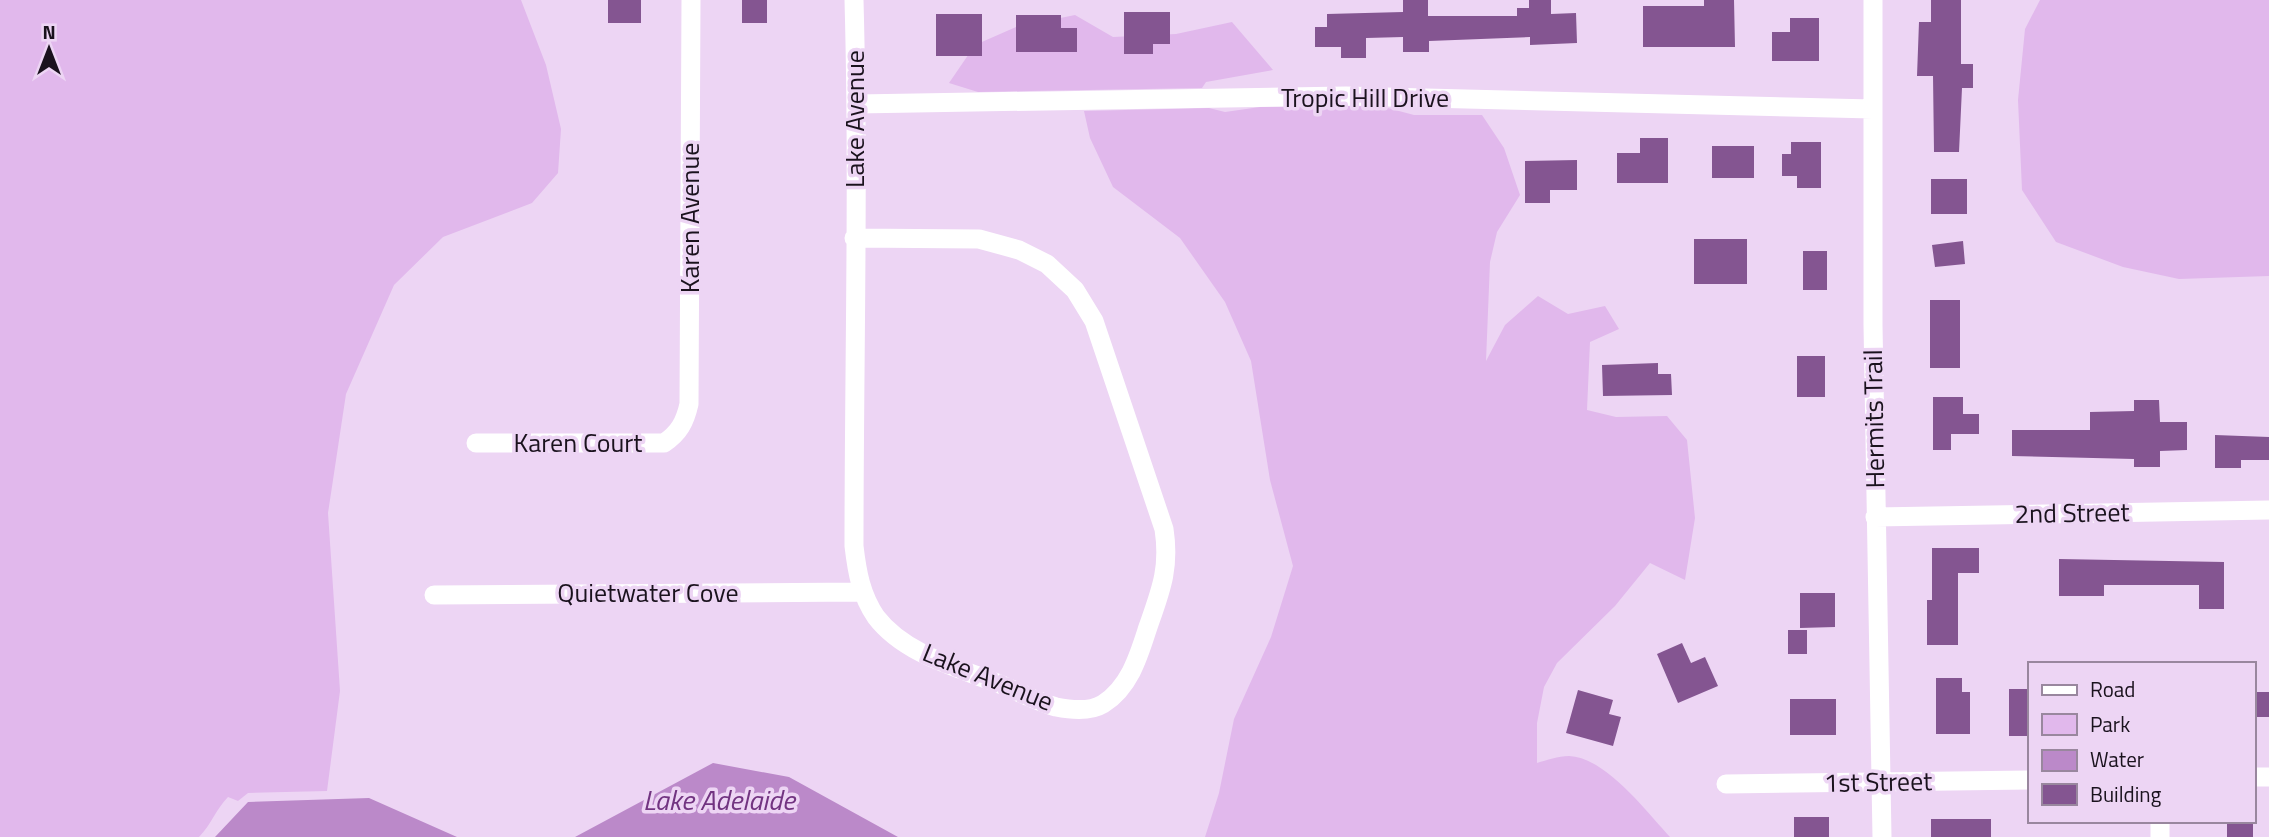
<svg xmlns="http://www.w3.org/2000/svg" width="2269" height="837" viewBox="0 0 2269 837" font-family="'Titillium Web',sans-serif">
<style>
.green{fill:#e1b8ec}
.water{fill:#bb89c9}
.building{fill:#845591}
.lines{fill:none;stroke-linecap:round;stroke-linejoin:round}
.minor{stroke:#fff;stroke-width:19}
.labels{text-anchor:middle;stroke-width:7;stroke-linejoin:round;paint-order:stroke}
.street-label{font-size:26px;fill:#1a121d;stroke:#edd5f4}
.water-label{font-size:28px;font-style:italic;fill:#723481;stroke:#edd5f4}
</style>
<rect width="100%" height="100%" fill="#edd5f4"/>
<!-- green -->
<path class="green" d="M0 0H521L546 65 561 129 558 173 532 203 443 237 394 285 346 394 328 513 340 691 327 791 248 793 238 801 228 797C216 809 211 825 199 837H0Z
M2040 0H2269V276L2179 279 2123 267 2056 242 2022 190 2018 100 2025 29Z
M1075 15 1113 37 1176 34 1232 22 1273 70 1206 82 1202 88 978 92 949 83 975 45 1016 27Z
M1346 106 1384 107 1414 115H1482L1504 148 1520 195 1497 232 1490 262 1486 361 1505 325 1538 296 1568 314 1605 306 1619 329 1590 342 1587 410 1616 417 1667 416 1687 440 1695 518 1685 580 1650 563 1615 606 1557 663 1544 687 1537 723V763C1547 760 1558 756 1569 756 1605 757 1647 812 1670 837H1205L1219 793 1234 719 1271 637 1293 566 1270 480 1251 361 1225 302 1180 238 1113 187 1090 138 1084 111 1209 108 1225 112 1260 107Z"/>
<!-- water -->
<path class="water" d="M713 763 789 777 898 837H575Z
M369 798 457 837H215L248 802Z"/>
<!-- building -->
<path class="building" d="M608 0H641V23H608Z
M742 0H767V23H742Z
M1403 0H1428V16H1517V8H1529V0H1551V14L1576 13 1577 43 1530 45V37L1429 41V52H1403V37L1366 38V58H1341V47H1315V27H1327V14L1403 12Z
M1704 0H1734L1735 47H1643V6H1704Z
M1931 0H1961V64H1973V88H1962L1959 152H1934L1933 76H1917L1919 22H1931Z
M1124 12H1170V44H1153V54H1124Z
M936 14H982V56H936Z
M1016 15H1061V28H1077V52H1016Z
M1790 18H1819V61H1772V32H1790Z
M1640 138H1668V183H1617V153H1640Z
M1791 142H1821V188H1797V176H1782V154H1791Z
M1712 146H1754V178H1712Z
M1577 160V190H1550V203H1525V161Z
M1931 179H1967V214H1931Z
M1694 239H1747V284H1694Z
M1963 241 1965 264 1935 267 1932 245Z
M1803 251H1827V290H1803Z
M1930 300H1960V368H1930Z
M1797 356H1825V397H1797Z
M1658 363V374H1671L1672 395 1603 396 1602 365Z
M1933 397H1963V414H1979V434H1951V450H1933Z
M2134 400H2159L2160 422H2187V450L2160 451V467H2134V459L2012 456V430H2090V412L2134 411Z
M2215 435 2269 437V460H2241V468H2215Z
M1932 548H1979V573H1958V645H1927V600H1932Z
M2059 559 2224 562V609H2199V585H2104V596H2059Z
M1800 593H1835V627L1800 628Z
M1788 630H1807V654H1788Z
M1682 643 1691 663 1705 657 1718 686 1678 703 1657 654Z
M1936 678H1962V692H1970V734H1936Z
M2009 689H2029V736H2009Z
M1578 690 1613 700 1609 714 1621 717 1613 746 1566 733Z
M2253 692H2269V717H2253Z
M1790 699H1836V735H1790Z
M1794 817H1829V837H1794Z
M1931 819H1991V837H1931Z
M2227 824H2253V837H2227Z"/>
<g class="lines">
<!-- minor -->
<path class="minor" d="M854 0C859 182 854 364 854 546 857 572 861 595 876 617 905 655 960 668 1002 685 1019 692 1038 702 1056 707 1071 710 1090 712 1103 704 1130 687 1139 655 1148 627 1161 590 1170 568 1164 529L1094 321 1075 290 1047 264 1019 250 979 239 854 238
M1873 0V325L1882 837
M857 104 1346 96 1873 109
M476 443H664C679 433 685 422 689 404L691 0
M1875 517 2269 510
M434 595 862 592
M2253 777H2269
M1726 784 2029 780
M2160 821V837"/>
</g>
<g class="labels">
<!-- street labels -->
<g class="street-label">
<text x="1365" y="107">Tropic Hill Drive</text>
<text transform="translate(855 119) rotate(-90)" y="9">Lake Avenue</text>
<text transform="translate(690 218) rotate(-90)" y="9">Karen Avenue</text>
<text transform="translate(1874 419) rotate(-91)" y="9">Hermits Trail</text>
<text x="578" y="452">Karen Court</text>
<text transform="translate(2072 513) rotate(-1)" y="9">2nd Street</text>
<text x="648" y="602">Quietwater Cove</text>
<text transform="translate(988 677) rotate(22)" y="9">Lake Avenue</text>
<text transform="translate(1878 782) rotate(-1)" y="9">1st Street</text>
</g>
<!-- water labels -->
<g class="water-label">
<text x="719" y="810">Lake Adelaide</text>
</g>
</g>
<!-- legend -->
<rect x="2028" y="662" width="228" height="161" fill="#edd5f4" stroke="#99879e" stroke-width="2"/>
<rect x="2042" y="685" width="35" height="10" fill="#ffffff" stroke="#99879e" stroke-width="2"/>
<text x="2090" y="697" font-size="21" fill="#1a121d">Road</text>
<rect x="2042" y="714" width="35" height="21" fill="#e1b8ec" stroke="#99879e" stroke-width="2"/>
<text x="2090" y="732" font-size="21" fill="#1a121d">Park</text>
<rect x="2042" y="750" width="35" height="21" fill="#bb89c9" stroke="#99879e" stroke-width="2"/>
<text x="2090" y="767" font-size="21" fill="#1a121d">Water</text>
<rect x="2042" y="784" width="35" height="21" fill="#845591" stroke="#99879e" stroke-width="2"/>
<text x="2090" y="802" font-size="21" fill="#1a121d">Building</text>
<!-- north arrow -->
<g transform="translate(49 49)" stroke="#edd5f4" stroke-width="5" paint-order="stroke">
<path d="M0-5L12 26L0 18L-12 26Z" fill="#1a121d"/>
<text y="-10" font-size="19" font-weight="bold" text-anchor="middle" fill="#1a121d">N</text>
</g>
</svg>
